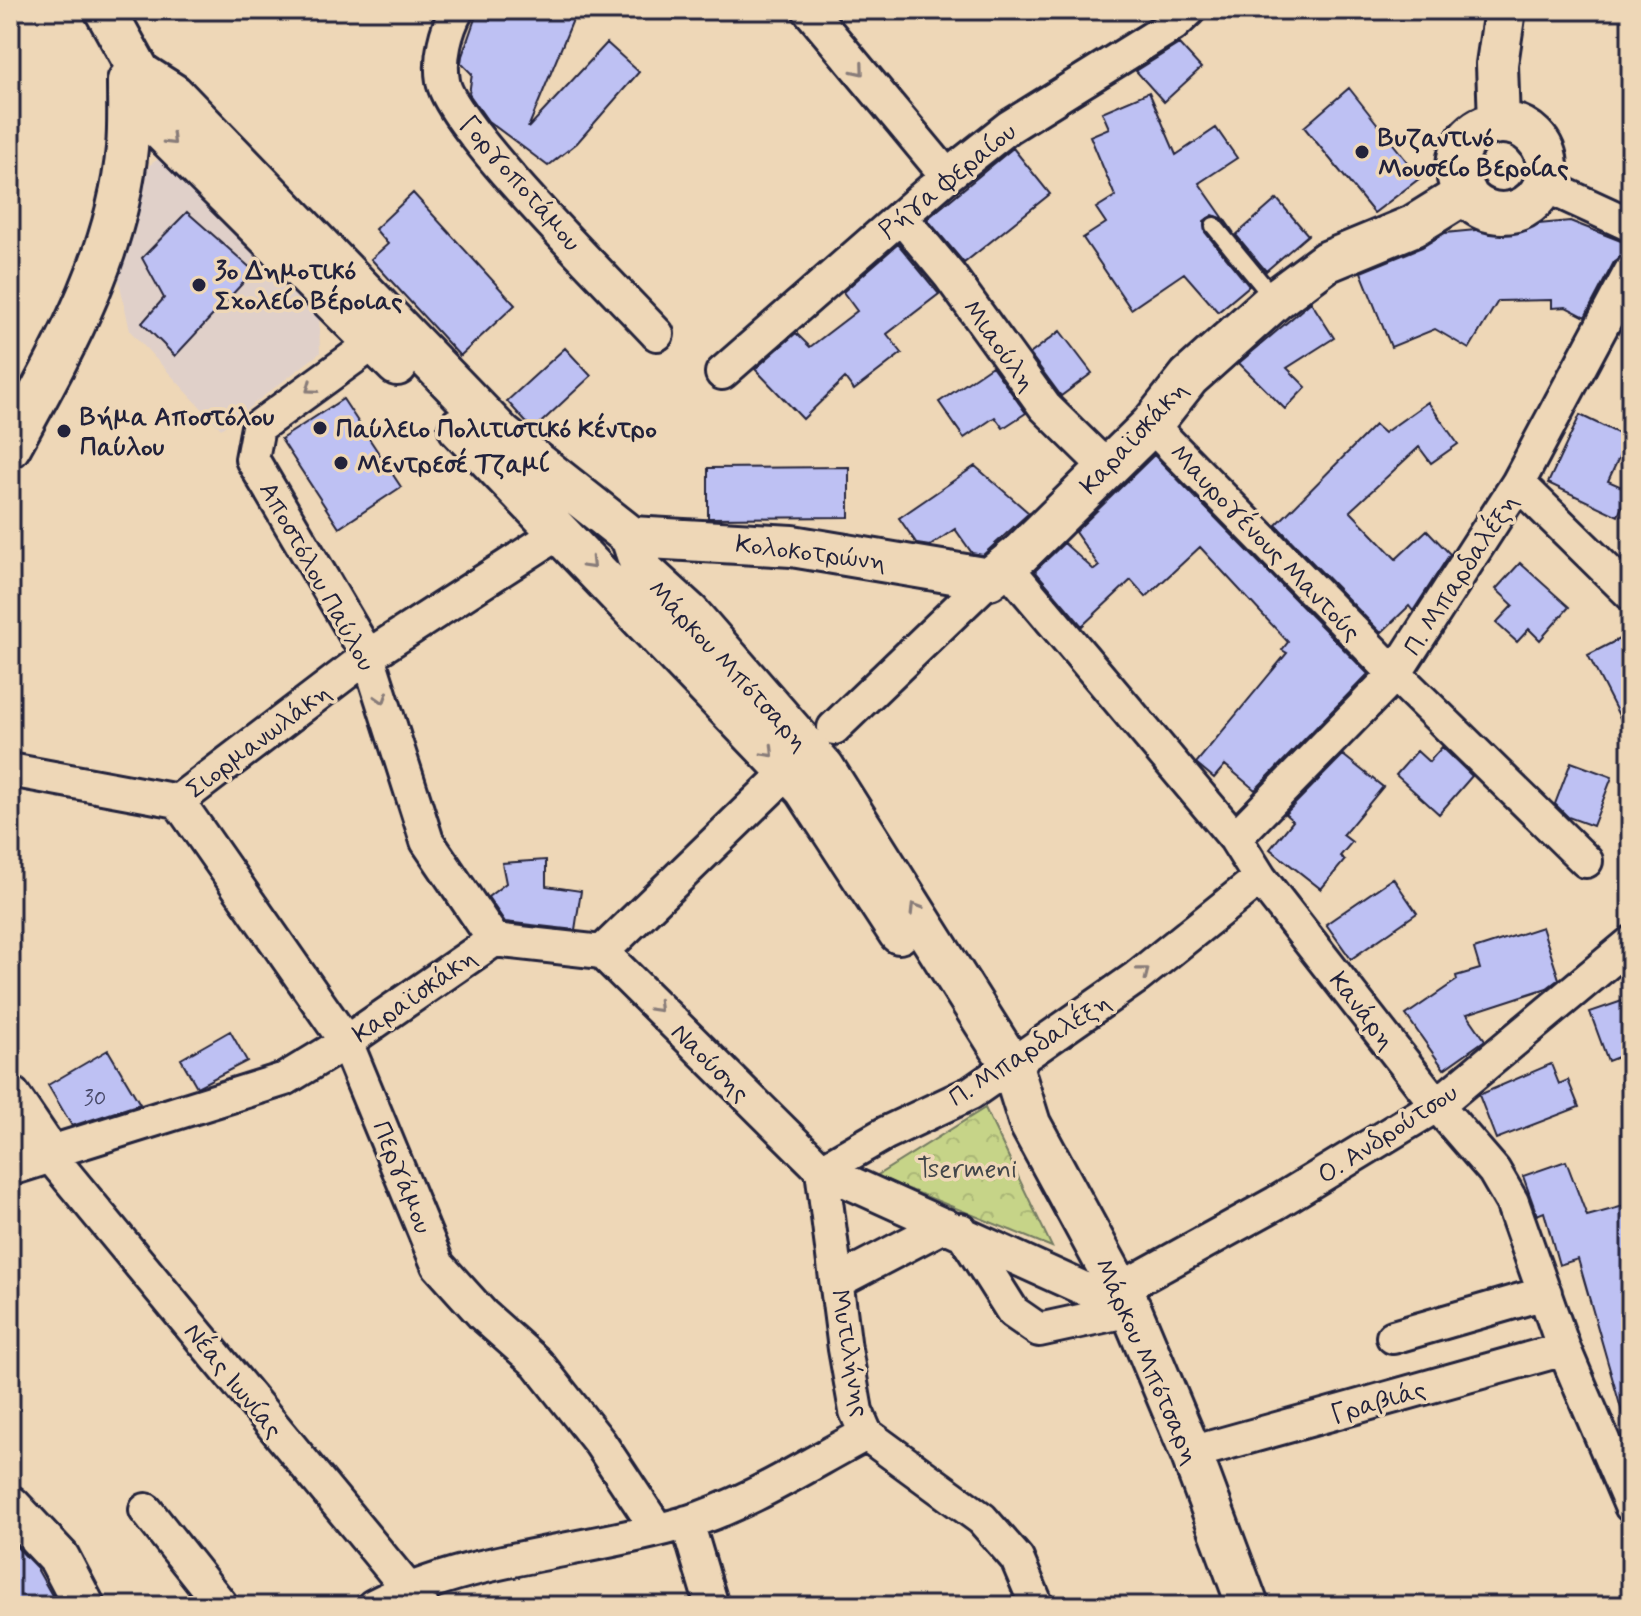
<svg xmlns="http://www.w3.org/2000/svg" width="1641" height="1616" viewBox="0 0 1641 1616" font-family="Mynerve,sans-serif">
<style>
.built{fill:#e0d0c9}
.forest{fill:url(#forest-crowns);stroke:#747b62;stroke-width:2}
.building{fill:#bec1f3;stroke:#22223b;stroke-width:2}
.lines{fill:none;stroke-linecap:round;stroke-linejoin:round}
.service-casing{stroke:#22223b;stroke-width:22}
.minor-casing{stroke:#22223b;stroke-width:38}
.tertiary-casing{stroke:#22223b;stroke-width:46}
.service{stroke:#eed7b7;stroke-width:16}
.minor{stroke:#eed7b7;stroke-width:32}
.tertiary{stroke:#eed7b7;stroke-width:40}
.oneway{stroke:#887c79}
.poi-dot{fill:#22223b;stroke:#eed7b7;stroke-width:3}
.labels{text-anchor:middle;stroke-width:7;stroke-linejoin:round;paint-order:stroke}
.number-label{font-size:22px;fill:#494a69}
.poi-label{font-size:26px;font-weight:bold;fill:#22223b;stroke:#eed7b7;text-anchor:start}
.street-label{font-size:26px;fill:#22223b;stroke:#eed7b7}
.park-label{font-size:26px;fill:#43464a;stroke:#eed7b7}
</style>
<defs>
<pattern id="forest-crowns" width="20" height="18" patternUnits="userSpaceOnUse" patternTransform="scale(2)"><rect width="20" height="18" fill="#c6d488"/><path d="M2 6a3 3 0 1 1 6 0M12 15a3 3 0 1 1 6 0" fill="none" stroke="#aab676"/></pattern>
</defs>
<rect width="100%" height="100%" fill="#eed7b7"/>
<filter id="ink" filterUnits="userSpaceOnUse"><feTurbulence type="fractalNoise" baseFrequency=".0125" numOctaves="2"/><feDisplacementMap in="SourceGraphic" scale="16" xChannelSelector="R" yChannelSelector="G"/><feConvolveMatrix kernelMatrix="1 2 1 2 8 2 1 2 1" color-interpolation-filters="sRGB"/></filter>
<g filter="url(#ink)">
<!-- built -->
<path class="built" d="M164 155 319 310 320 353 221 429 130 331 116 267 132 230 138 173Z"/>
<!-- forest -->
<path class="forest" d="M985 1108 1052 1247 886 1180 873 1178Z"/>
<!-- building -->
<path class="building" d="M478 10H577L528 128 607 43 639 72 577 143 548 166 488 121 469 94 472 74 461 63 462 56Z
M1179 44 1201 68 1164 102 1136 71Z
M1349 88 1420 178 1374 213 1304 127Z
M1149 92 1176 155 1216 128 1237 158 1199 183 1234 233 1222 218 1213 215 1204 221 1205 232 1249 286 1218 312 1184 273 1131 309 1083 238 1106 223 1096 208 1115 196 1090 136 1109 128 1102 112Z
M1013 148 1050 194 964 263 927 219Z
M413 193 515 305 460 356 371 259 388 244 375 229Z
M1277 199 1308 235 1266 271 1236 235Z
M187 212 254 271 175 356 142 323 164 298 142 258Z
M1570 221 1631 245V252L1614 262 1585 317 1566 307 1552 308V300L1498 301 1469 349 1435 329 1391 347 1361 272 1422 247 1445 233Z
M898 244 939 294 887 334 902 353 854 390 845 378 803 419 755 369 796 333 810 347 857 311 843 292Z
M1311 302 1334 338 1287 368 1306 387 1285 409 1239 363Z
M1060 331 1092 373 1061 396 1030 354Z
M565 348 591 376 533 430 507 401Z
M992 366 1026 413 1003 428 995 417 964 438 939 402Z
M343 399 401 487 339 528 281 439Z
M1428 402 1458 444 1431 463 1419 447 1350 511 1396 559 1427 530 1450 554 1413 611 1409 606 1381 633 1276 525 1375 425 1384 433Z
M1580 415 1628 438 1608 481 1629 490 1618 516 1548 483Z
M1154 455 1368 674 1255 790 1225 765 1214 778 1196 763 1287 653 1282 650 1288 642 1200 547 1146 597 1131 580 1082 626 1035 571 1064 543 1094 570 1099 566 1075 532Z
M975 466 1029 513 983 555 972 553 955 529 930 546 917 544 899 518Z
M849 467V517L708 518V468Z
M1520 563 1569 607 1540 640 1529 629 1517 642 1496 623 1513 605 1496 589Z
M1631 633V739L1588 655Z
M1442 747 1472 776 1439 814 1396 775 1417 751 1429 762Z
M1343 755 1383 787 1343 835 1352 842 1340 856 1345 860 1321 889 1270 849 1293 821 1285 814Z
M1571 762 1612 777 1593 826 1568 817 1555 804Z
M546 860V886L581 891 575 930 505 922 488 897 506 883 502 863Z
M1393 878 1417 913 1351 959 1326 924Z
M1542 927 1559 979 1547 988 1467 1014 1485 1040 1444 1069 1406 1015 1457 980 1456 976 1480 969 1474 949Z
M1631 998V1052L1608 1061 1590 1012Z
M230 1031 247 1061 197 1087 181 1059Z
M108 1050 140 1104 72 1126 48 1085Z
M1551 1064 1559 1084 1568 1080 1579 1107 1496 1139 1479 1095Z
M1566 1161 1587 1216 1631 1204V1418L1624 1419 1578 1259 1559 1265 1544 1212 1537 1215 1523 1176Z
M10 1540 36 1567 58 1606H10Z"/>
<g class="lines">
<defs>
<path id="service" d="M1214 226 1275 300"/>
<path id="minor" d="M457 10C446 30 439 58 443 81 449 125 618 292 657 334
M809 10 947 176
M1544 185 1631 225
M901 217 950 276 1045 407 1106 467
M375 342 258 427 252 459 368 656 427 841 494 940
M722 373 947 176 1009 127 1173 25 1189 10
M1151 425 1395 674 1586 861
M1518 483 1631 594
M1006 566 1235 838 1260 878 1437 1105 1494 1171 1512 1202 1564 1349 1631 1506
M834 728 989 579
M10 770 178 801 368 656 560 532
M178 801 346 1042 438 1265 483 1315 537 1363 600 1443 657 1529
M1235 838 1395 674 1518 483 1631 271
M602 952 822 1170 1131 1310
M602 952 772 787
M822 1170 886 1133 971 1093 1137 977 1260 878
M822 1170 845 1349 856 1411 866 1434 982 1519 1017 1559 1037 1606
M961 1230 1013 1312 1039 1330 1131 1310
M838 1281 945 1225
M1120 1289 1276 1203 1437 1105 1631 943
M1393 1337 1545 1293
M1191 1453 1564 1349
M146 1510 222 1606
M687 1522 712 1606
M373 1606C469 1556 582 1553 685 1523 748 1504 809 1464 866 1434
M422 1606 48 1153 285 1079 346 1042 494 940 602 952"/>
<path id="tertiary" d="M105 10 140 73 173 94 502 435 631 537 642 570 689 613 824 768 1012 1066 1030 1124 1131 1310 1191 1453 1248 1606
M140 73 146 115 397 365
M1499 123 1497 64 1505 10
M1457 168a45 45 0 1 1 90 0a45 45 0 1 1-90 0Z
M459 428 805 789 899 933
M10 447C62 352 117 258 127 148 129 126 128 103 128 81
M631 537 792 546 989 579 1020 554 1151 425 1189 377 1275 300 1326 262 1413 226 1466 193
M10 1097 48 1153 10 1165
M10 1506 59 1558 84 1606"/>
</defs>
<!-- service casing -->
<use href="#service" class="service-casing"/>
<!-- minor casing -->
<use href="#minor" class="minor-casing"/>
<!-- tertiary casing -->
<use href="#tertiary" class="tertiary-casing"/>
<!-- service -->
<use href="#service" class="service"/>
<!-- minor -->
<use href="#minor" class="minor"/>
<!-- tertiary -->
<use href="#tertiary" class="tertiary"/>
</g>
<!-- one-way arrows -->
<defs><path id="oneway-chevron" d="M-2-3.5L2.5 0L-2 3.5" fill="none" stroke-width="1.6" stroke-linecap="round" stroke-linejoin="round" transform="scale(2)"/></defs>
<g class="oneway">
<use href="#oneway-chevron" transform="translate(859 70) rotate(50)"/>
<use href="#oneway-chevron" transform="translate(171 140) rotate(45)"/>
<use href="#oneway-chevron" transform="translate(311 388) rotate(144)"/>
<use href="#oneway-chevron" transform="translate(590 564) rotate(46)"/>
<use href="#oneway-chevron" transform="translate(382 698) rotate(72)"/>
<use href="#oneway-chevron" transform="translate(769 752) rotate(46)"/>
<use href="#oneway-chevron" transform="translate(915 908) rotate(-122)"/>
<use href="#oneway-chevron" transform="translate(1144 972) rotate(-38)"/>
<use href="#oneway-chevron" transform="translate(657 1007) rotate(46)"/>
</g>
</g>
<!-- markers -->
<g class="poi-dot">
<circle cx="1362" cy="152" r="8"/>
<circle cx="199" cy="285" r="8"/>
<circle cx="320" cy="428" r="8"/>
<circle cx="64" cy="431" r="8"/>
<circle cx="341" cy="463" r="8"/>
</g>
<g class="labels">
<!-- number labels -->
<g class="number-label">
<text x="95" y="1105">30</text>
</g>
<!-- poi labels -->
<g class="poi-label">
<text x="1378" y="146">Βυζαντινό<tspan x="1378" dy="30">Μουσείο Βεροίας</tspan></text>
<text x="215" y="279">3ο Δημοτικό<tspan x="215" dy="30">Σχολείο Βέροιας</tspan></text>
<text x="80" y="425">Βήμα Αποστόλου<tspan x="80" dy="30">Παύλου</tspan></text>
<text x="336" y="437">Παύλειο Πολιτιστικό Κέντρο</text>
<text x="357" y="472">Μεντρεσέ Τζαμί</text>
</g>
<!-- street labels -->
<g class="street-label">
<text transform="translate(947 180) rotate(-39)" y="9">Ρήγα Φεραίου</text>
<text transform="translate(521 183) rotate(49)" y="9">Γοργοποτάμου</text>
<text transform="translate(1000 345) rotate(54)" y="9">Μιαούλη</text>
<text transform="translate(1133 437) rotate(-47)" y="9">Καραϊσκάκη</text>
<text transform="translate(1266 542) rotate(46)" y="9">Μαυρογένους Μαντούς</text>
<text transform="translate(811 552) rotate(7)" y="9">Κολοκοτρώνη</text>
<text transform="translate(1460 574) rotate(-57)" y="9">Π. Μπαρδαλέξη</text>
<text transform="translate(318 576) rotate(61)" y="9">Αποστόλου Παύλου</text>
<text transform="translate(729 665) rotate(47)" y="9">Μάρκου Μπότσαρη</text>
<text transform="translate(258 740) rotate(-37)" y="9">Σιορμανωλάκη</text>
<text transform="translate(414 995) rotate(-35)" y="9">Καραϊσκάκη</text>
<text transform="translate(1363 1010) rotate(52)" y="9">Κανάρη</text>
<text transform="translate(1029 1049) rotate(-33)" y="9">Π. Μπαρδαλέξη</text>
<text transform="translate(711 1062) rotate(45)" y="9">Ναούσης</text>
<text transform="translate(1387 1133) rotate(-33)" y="9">Ο. Ανδρούτσου</text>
<text transform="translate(403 1177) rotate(68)" y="9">Περγάμου</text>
<text transform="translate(851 1353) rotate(80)" y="9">Mυτιλήνης</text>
<text transform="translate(1148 1361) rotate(66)" y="9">Μάρκου Μπότσαρη</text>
<text transform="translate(234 1380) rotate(51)" y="9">Νέας Ιωνίας</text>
<text transform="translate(1378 1401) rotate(-16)" y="9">Γραβιάς</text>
</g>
<!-- park labels -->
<g class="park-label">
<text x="967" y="1177">Tsermeni</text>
</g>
</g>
<!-- margin -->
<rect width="1641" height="1616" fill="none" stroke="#eed7b7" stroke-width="40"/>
<rect x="20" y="20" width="1601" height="1576" fill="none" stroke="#22223b" stroke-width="3" filter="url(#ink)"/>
</svg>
